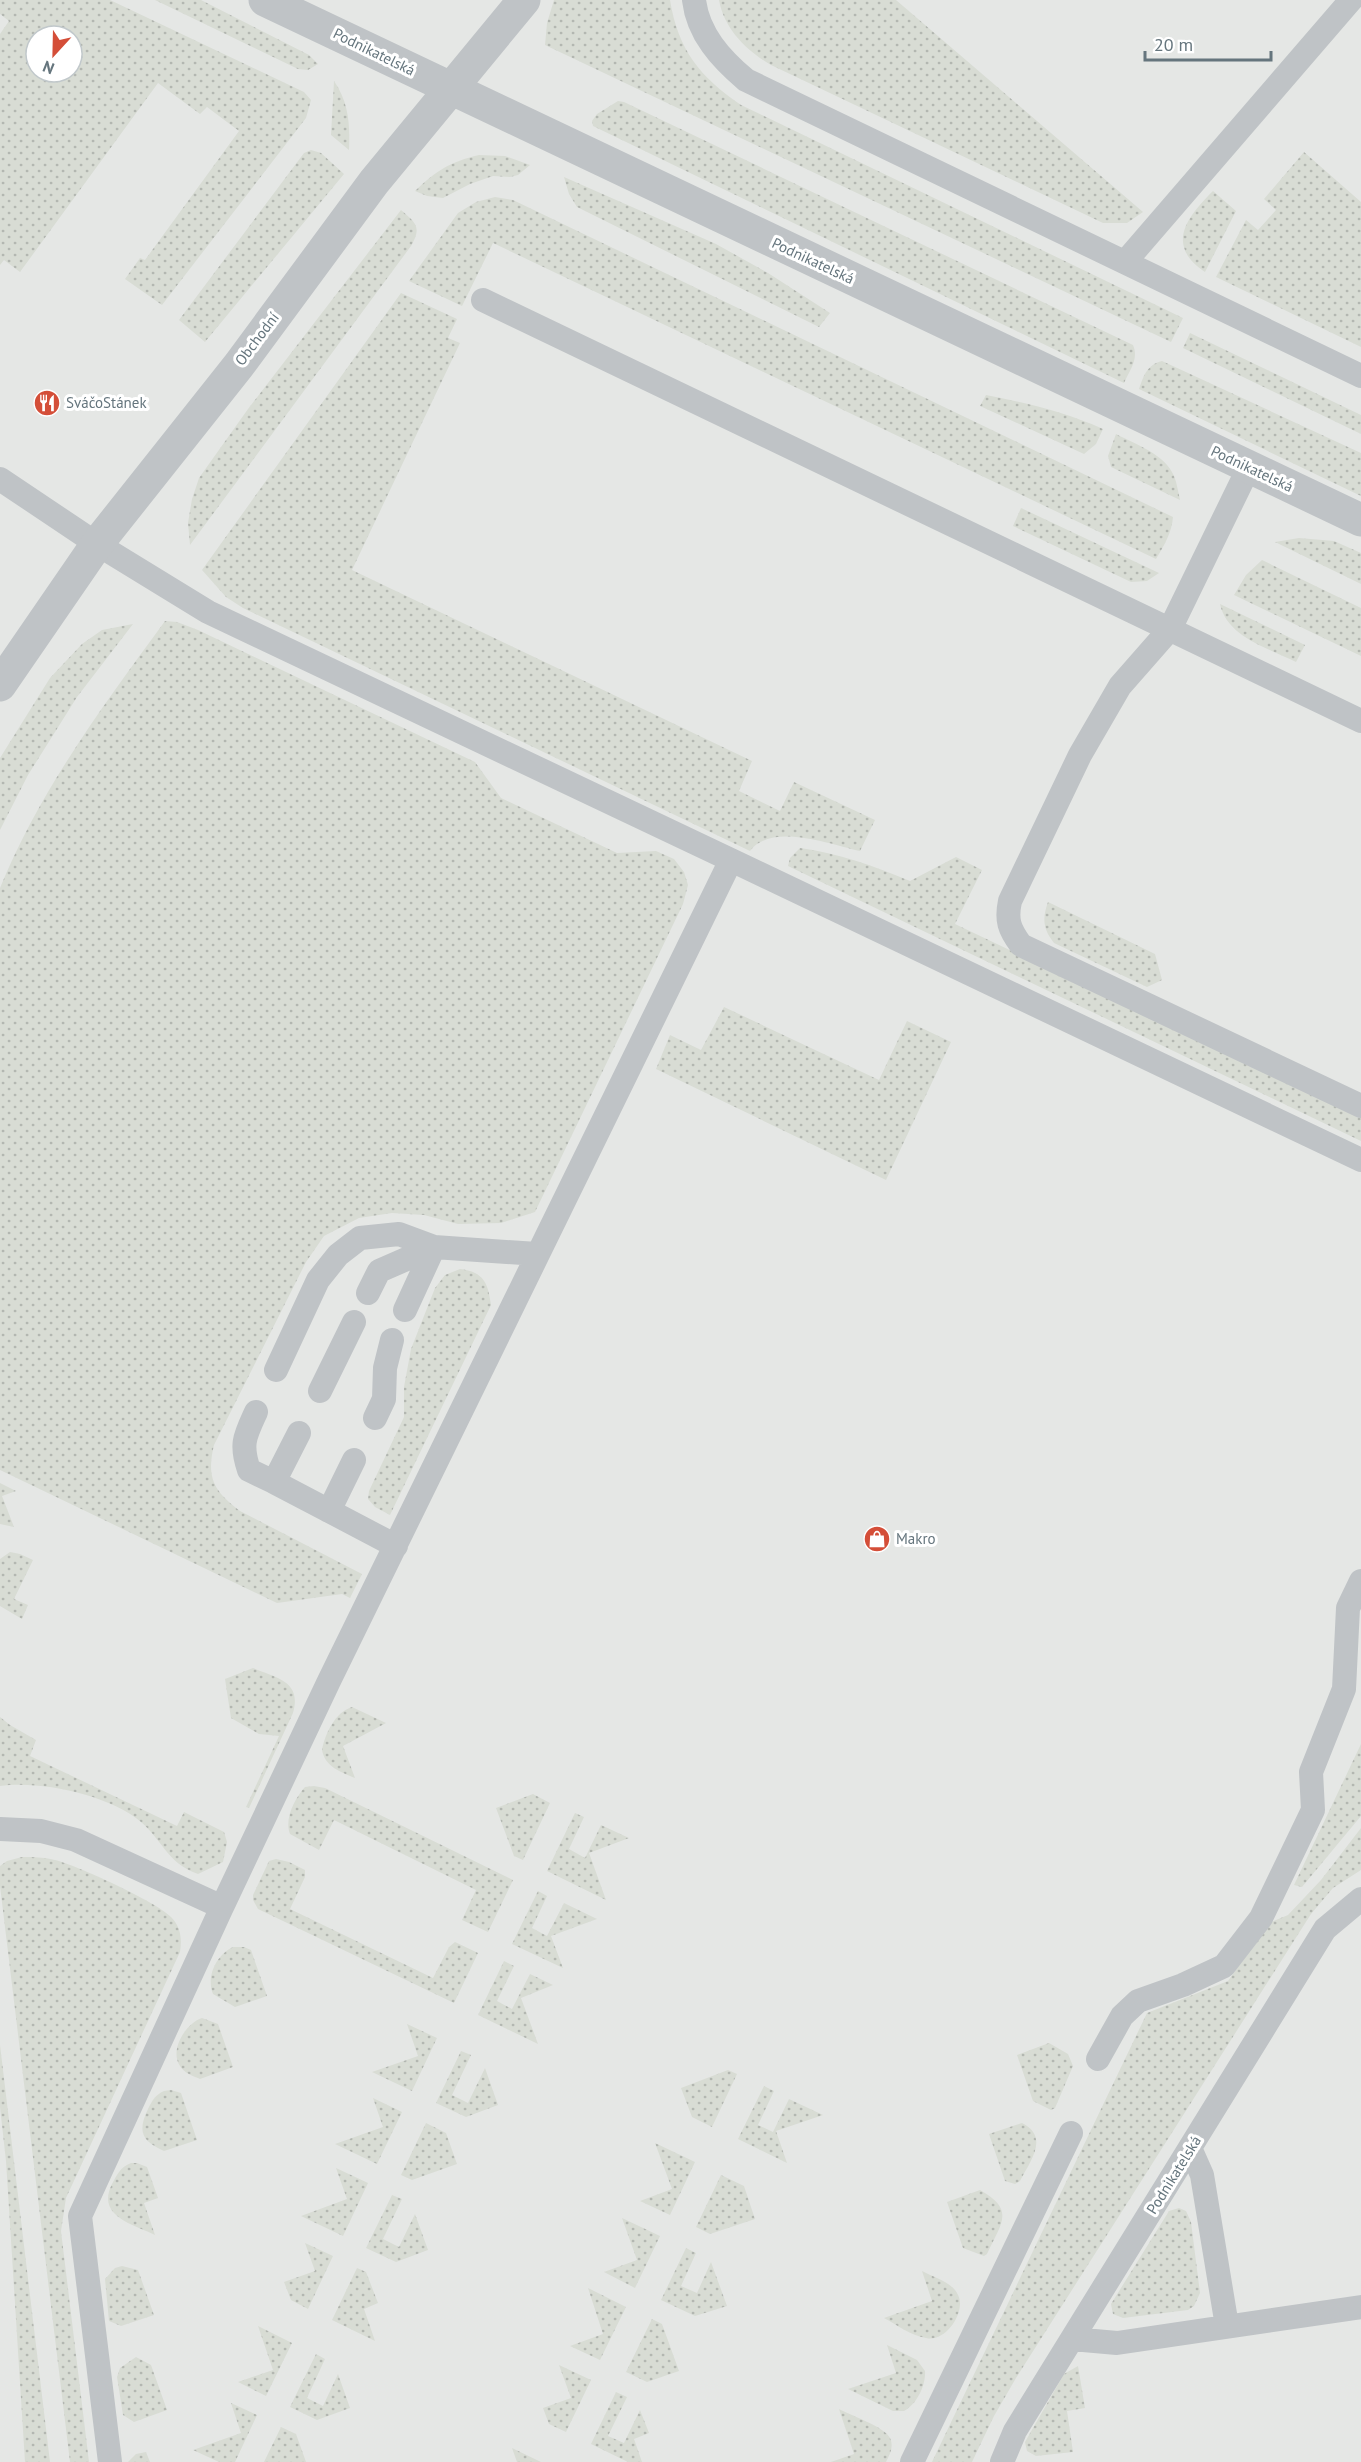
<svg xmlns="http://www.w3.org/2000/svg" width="1361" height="2462" viewBox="0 0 1361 2462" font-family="'PT Sans',sans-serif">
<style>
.built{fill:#e5e7e5;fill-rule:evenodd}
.grass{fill:url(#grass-dots);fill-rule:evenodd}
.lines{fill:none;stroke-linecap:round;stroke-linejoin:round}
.service{stroke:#bfc3c6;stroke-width:24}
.minor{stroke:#bfc3c6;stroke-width:33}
.labels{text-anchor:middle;stroke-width:6;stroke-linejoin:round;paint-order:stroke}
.street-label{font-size:15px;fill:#65757d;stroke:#fff}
.poi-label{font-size:15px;fill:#65757d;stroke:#fff;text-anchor:start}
</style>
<defs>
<pattern id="grass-dots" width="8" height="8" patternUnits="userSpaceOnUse" patternTransform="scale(1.5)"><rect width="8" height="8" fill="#d8dcd4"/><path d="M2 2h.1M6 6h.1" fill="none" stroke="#b3b7b1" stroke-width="1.8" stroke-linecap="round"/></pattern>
</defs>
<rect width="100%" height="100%" fill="#f7f7f5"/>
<!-- built -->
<path class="built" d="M0 0H1361V2462H0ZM36 36H72V72H36Z"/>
<!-- grass -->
<path class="grass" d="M0 0H110L304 92 311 100 306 118 162 305 125 279 140 258 145 260 239 131 207 107 200 114 158 83 20 272 4 260 0 265V34L9 21 0 14ZM36 36H72V72H36Z
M155 0H201L309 55 318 64 308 70 298 69Z
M554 0H670C678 50 700 77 741 105L1183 318 1171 342 545 45 547 23Z
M719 0H896L1143 212 1127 223H1103L771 65C747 51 724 29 719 0Z
M334 81C349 103 350 124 349 150L331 135Z
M618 101 624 102 1133 345C1139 359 1130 370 1124 383L593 126 592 121 597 114Z
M311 150 321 153 344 174 205 342 179 320 304 153Z
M1304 152 1361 202V347L1216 277 1246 220 1258 230 1276 210 1264 199Z
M479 155 505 156 530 165 518 175 510 177 493 176 470 184 443 198 427 196 415 191C437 170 450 162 479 155Z
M564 177 716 244 768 273 830 313 819 327 577 207 569 194Z
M1213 191 1236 211 1205 272C1164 245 1188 216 1213 191Z
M495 197 513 200 1173 517C1172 532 1164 546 1156 559L493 243 462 306 409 281 458 213 476 202Z
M401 210C416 223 422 227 411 246L190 545 188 523 192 499 199 478 248 409Z
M401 293 457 319 448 338 460 343 352 570 752 761 739 791 780 811 794 782 875 820 860 851C829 844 772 822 750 851L243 608 226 597 202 570Z
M1190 333 1361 415V434L1183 348Z
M1162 361 1361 453V496L1139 389C1144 375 1147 365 1162 361Z
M986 395C1026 403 1065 412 1103 429L1096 444 1084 454 980 406Z
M1116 434C1135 444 1165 454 1174 476 1177 483 1178 492 1180 500L1111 467 1108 456Z
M1021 508 1159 573 1147 581 1131 582 1013 526Z
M1299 538 1334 541 1361 553V584L1275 542Z
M1262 560 1361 608V656L1234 595 1246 575Z
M1220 604 1305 645 1296 662C1268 648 1227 637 1220 604Z
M165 621 177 622 198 630 475 762 501 798 617 853 656 851 674 859 684 872 688 885 683 904 535 1212 501 1223 458 1224 424 1215 392 1213 359 1218 324 1236 306 1262 214 1445C206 1478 214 1491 240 1511L362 1574 350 1598 342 1594 277 1603 0 1470V888C40 790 103 706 165 621Z
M133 624 77 697 28 775 0 830V758L50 678 82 644 102 630Z
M800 848C838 853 874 866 910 881L956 857 982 870 955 924 1361 1118V1141L788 866 790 858Z
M1048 902 1155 954 1162 980 1147 987 1054 943C1043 929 1042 919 1048 902Z
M724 1007 879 1080 907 1021 951 1042 886 1180 656 1069 670 1035 701 1050Z
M460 1269C484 1272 488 1283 491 1305L390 1515 375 1507 368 1499 369 1491 404 1417V1387L411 1349 435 1288 445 1275Z
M0 1483 16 1491 2 1496 14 1527 0 1524Z
M10 1552 20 1554 33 1560 14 1599 28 1605 22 1619 0 1606V1559Z
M253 1668C277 1678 302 1681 293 1713L249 1808 246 1807 279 1736 259 1734 231 1718 225 1679Z
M352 1707 386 1723 343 1746 355 1778C341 1772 325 1767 322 1750 325 1734 335 1712 352 1707Z
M0 1717 10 1725 36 1740 30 1756 177 1826 184 1812 224 1832 227 1842 223 1862 198 1874C166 1862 164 1842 141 1822 110 1795 40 1780 0 1786Z
M1361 1744V1816L1302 1887 1294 1885Z
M314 1786 325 1788 513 1880 488 1932 462 1920 476 1890 334 1820 319 1850 290 1834C284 1819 295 1798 305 1787Z
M533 1794 550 1803 523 1860 514 1856 496 1808Z
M575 1813 584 1817 569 1849 585 1858 601 1825 629 1838 589 1853 606 1900 547 1871Z
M1361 1828V1870L1333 1888 1311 1914 1016 2378 994 2416 972 2462H932L1147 2013 1228 1981 1269 1923 1288 1915 1321 1880Z
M22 1857C33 1857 44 1857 55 1860 76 1865 157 1902 171 1917 181 1927 182 1939 180 1952L66 2198 61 2231 89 2462H70L0 1886V1866L7 1861Z
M276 1859 289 1862 305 1870V1877L290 1909 433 1978 449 1947 455 1942 478 1953 454 2003 258 1909 253 1900V1895L269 1861Z
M538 1891 547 1896 532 1928 547 1936 564 1903 597 1919 551 1936 563 1968 512 1944Z
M233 1947H244L251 1950 267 1996 235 2007 213 1994C206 1977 216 1955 233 1947Z
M504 1961 514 1966 497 2001 512 2009 530 1974 553 1985 521 1998 538 2044 478 2015Z
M202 2018 218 2024 233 2067 200 2079C193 2076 184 2073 180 2066 169 2050 186 2023 202 2018Z
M407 2024 437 2038 412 2091 372 2072 418 2056Z
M1049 2043 1068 2054 1073 2066 1055 2108 1051 2110 1033 2101 1017 2055Z
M0 2046V2045L50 2462H25L6 2161 0 2107Z
M461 2051 471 2055 452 2095 468 2103 485 2068 498 2105 466 2117 436 2103Z
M728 2070 737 2074 712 2127 692 2117 681 2088Z
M764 2086 774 2091 758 2125 773 2132 789 2099 823 2115 776 2131 787 2163 738 2139Z
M164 2091 171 2090 181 2093 197 2140 164 2151C142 2141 137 2132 148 2109 152 2101 155 2095 164 2091Z
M373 2098 402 2112 377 2164 335 2144 383 2127Z
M426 2123 446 2133 457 2164 412 2180 401 2175Z
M1022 2123C1050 2137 1030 2161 1020 2181L1015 2184 1005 2181 989 2134Z
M655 2143 695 2162 670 2215 640 2201 672 2189Z
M131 2163H137L147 2167 158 2198 144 2203 155 2235C132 2224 96 2216 112 2184 117 2175 120 2167 131 2163Z
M336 2168 368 2183 343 2236 301 2216 347 2199Z
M721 2175 744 2186 755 2219 710 2234 696 2227Z
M980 2190C1016 2210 1001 2223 987 2254L984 2256 963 2248 947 2202Z
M392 2195 402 2199 383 2239 399 2247 415 2214 428 2250 396 2262 366 2248Z
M1179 2208 1186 2211 1191 2222 1200 2293 1194 2306 1188 2310 1123 2318 1113 2314 1111 2304 1169 2211Z
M622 2218 660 2236 635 2288 604 2272 637 2260Z
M305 2243 333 2256 308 2309 291 2300 284 2282 315 2271Z
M686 2248 696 2253 681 2286 697 2293 711 2262 727 2306 695 2316 661 2300Z
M122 2266 138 2270 154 2315 121 2326 109 2321 105 2279 115 2268Z
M357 2268 366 2272 378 2303 364 2309 375 2341 332 2320Z
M922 2271C933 2277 951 2282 957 2293 968 2310 946 2343 926 2338 912 2336 897 2325 884 2318L932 2301Z
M588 2288 626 2307 600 2360 570 2346 603 2334Z
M652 2319 662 2324 679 2371 647 2382 626 2372Z
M258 2326 292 2343 266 2396 238 2382 273 2370Z
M887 2345 917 2360 925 2371C926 2385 917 2404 904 2411H893L848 2389 896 2373Z
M316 2354 325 2359 307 2398 323 2406 338 2374 350 2408 317 2420 290 2407Z
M136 2357 151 2365 167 2410 134 2422 123 2415 117 2377 120 2368Z
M559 2365 591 2380 566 2432 549 2424 543 2408 571 2398Z
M1078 2366 1085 2408 1067 2411 1073 2452 1036 2456 1027 2451 1025 2442 1064 2374Z
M616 2392 627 2397 608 2436 624 2443 640 2410 649 2433 634 2439 642 2462H628L591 2444Z
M231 2403 257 2415 235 2462H219L193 2450 241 2433Z
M839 2409C850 2415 885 2427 890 2438 894 2447 890 2454 886 2462H831L854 2454Z
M281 2427 296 2434 306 2462H264Z
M512 2448 541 2462H517Z
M146 2452 150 2462H128L136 2454Z"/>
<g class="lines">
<!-- service -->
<path class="service" d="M694 0C698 34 721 59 746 80L1361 376
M1125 262 1351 0
M483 300 1361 721
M1249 467 1170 629 1120 686 1080 755 1010 901C1006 920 1009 929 1021 945L1361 1106
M0 479 97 544 208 612 731 860 329 1681 222 1907 76 1840 41 1831 0 1829
M731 860 1361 1160
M368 1293 379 1271 434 1247 537 1254
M276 1370 318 1280 338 1255 360 1238 399 1234 434 1247 405 1310
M320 1391 354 1322
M256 1412C245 1436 240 1444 249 1470L274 1482
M375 1418 384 1399 385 1368 392 1340
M299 1433 274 1482 396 1546
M329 1511 354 1460
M1098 2059 1122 2016 1138 2001 1183 1985 1224 1966 1261 1918 1313 1810 1311 1772 1344 1689 1348 1608 1361 1581
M1190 2148 1202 2175 1227 2326
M1072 2339 1117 2343 1361 2307
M110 2462 80 2216 222 1907
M912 2462 1071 2133
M1002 2462 1015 2431 1325 1929 1361 1899"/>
<!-- minor -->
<path class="minor" d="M265 0 1361 520
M0 685 97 544 239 365 374 182 524 0"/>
</g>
<!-- icons -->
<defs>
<symbol id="restaurant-disc" viewBox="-11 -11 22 22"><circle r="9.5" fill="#d44e38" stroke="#fff"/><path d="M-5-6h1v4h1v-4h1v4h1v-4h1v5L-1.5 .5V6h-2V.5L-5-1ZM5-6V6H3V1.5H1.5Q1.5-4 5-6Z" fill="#fff"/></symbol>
<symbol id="shop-disc" viewBox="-11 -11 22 22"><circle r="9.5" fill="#d44e38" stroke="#fff"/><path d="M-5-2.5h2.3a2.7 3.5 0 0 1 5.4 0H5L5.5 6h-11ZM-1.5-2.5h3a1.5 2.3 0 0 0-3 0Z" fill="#fff"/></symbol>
</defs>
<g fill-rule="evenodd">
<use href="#restaurant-disc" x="32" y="388" width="30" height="30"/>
<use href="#shop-disc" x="862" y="1524" width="30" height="30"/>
</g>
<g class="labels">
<!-- street labels -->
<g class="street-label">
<text transform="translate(374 52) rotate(26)" y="5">Podnikatelská</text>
<text transform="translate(813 261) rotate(25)" y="5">Podnikatelská</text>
<text transform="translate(257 339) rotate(-53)" y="5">Obchodní</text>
<text transform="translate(1252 469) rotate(25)" y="5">Podnikatelská</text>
<text transform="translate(1174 2175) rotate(-58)" y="5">Podnikatelská</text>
</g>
<!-- poi labels -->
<g class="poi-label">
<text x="66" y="408">SváčoStánek</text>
<text x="896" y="1544">Makro</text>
</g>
</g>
<!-- north arrow -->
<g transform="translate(54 54) rotate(202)"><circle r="28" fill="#ffffff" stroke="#c1c8cb" stroke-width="1.5"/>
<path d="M0-4.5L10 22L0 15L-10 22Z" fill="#d44e38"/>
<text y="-9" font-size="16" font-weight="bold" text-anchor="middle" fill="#65757d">N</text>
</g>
<!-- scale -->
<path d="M1145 51v9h126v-9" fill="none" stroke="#65757d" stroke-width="3"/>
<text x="1154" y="51" font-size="18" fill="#65757d" stroke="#ffffff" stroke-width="4.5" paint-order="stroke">20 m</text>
</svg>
